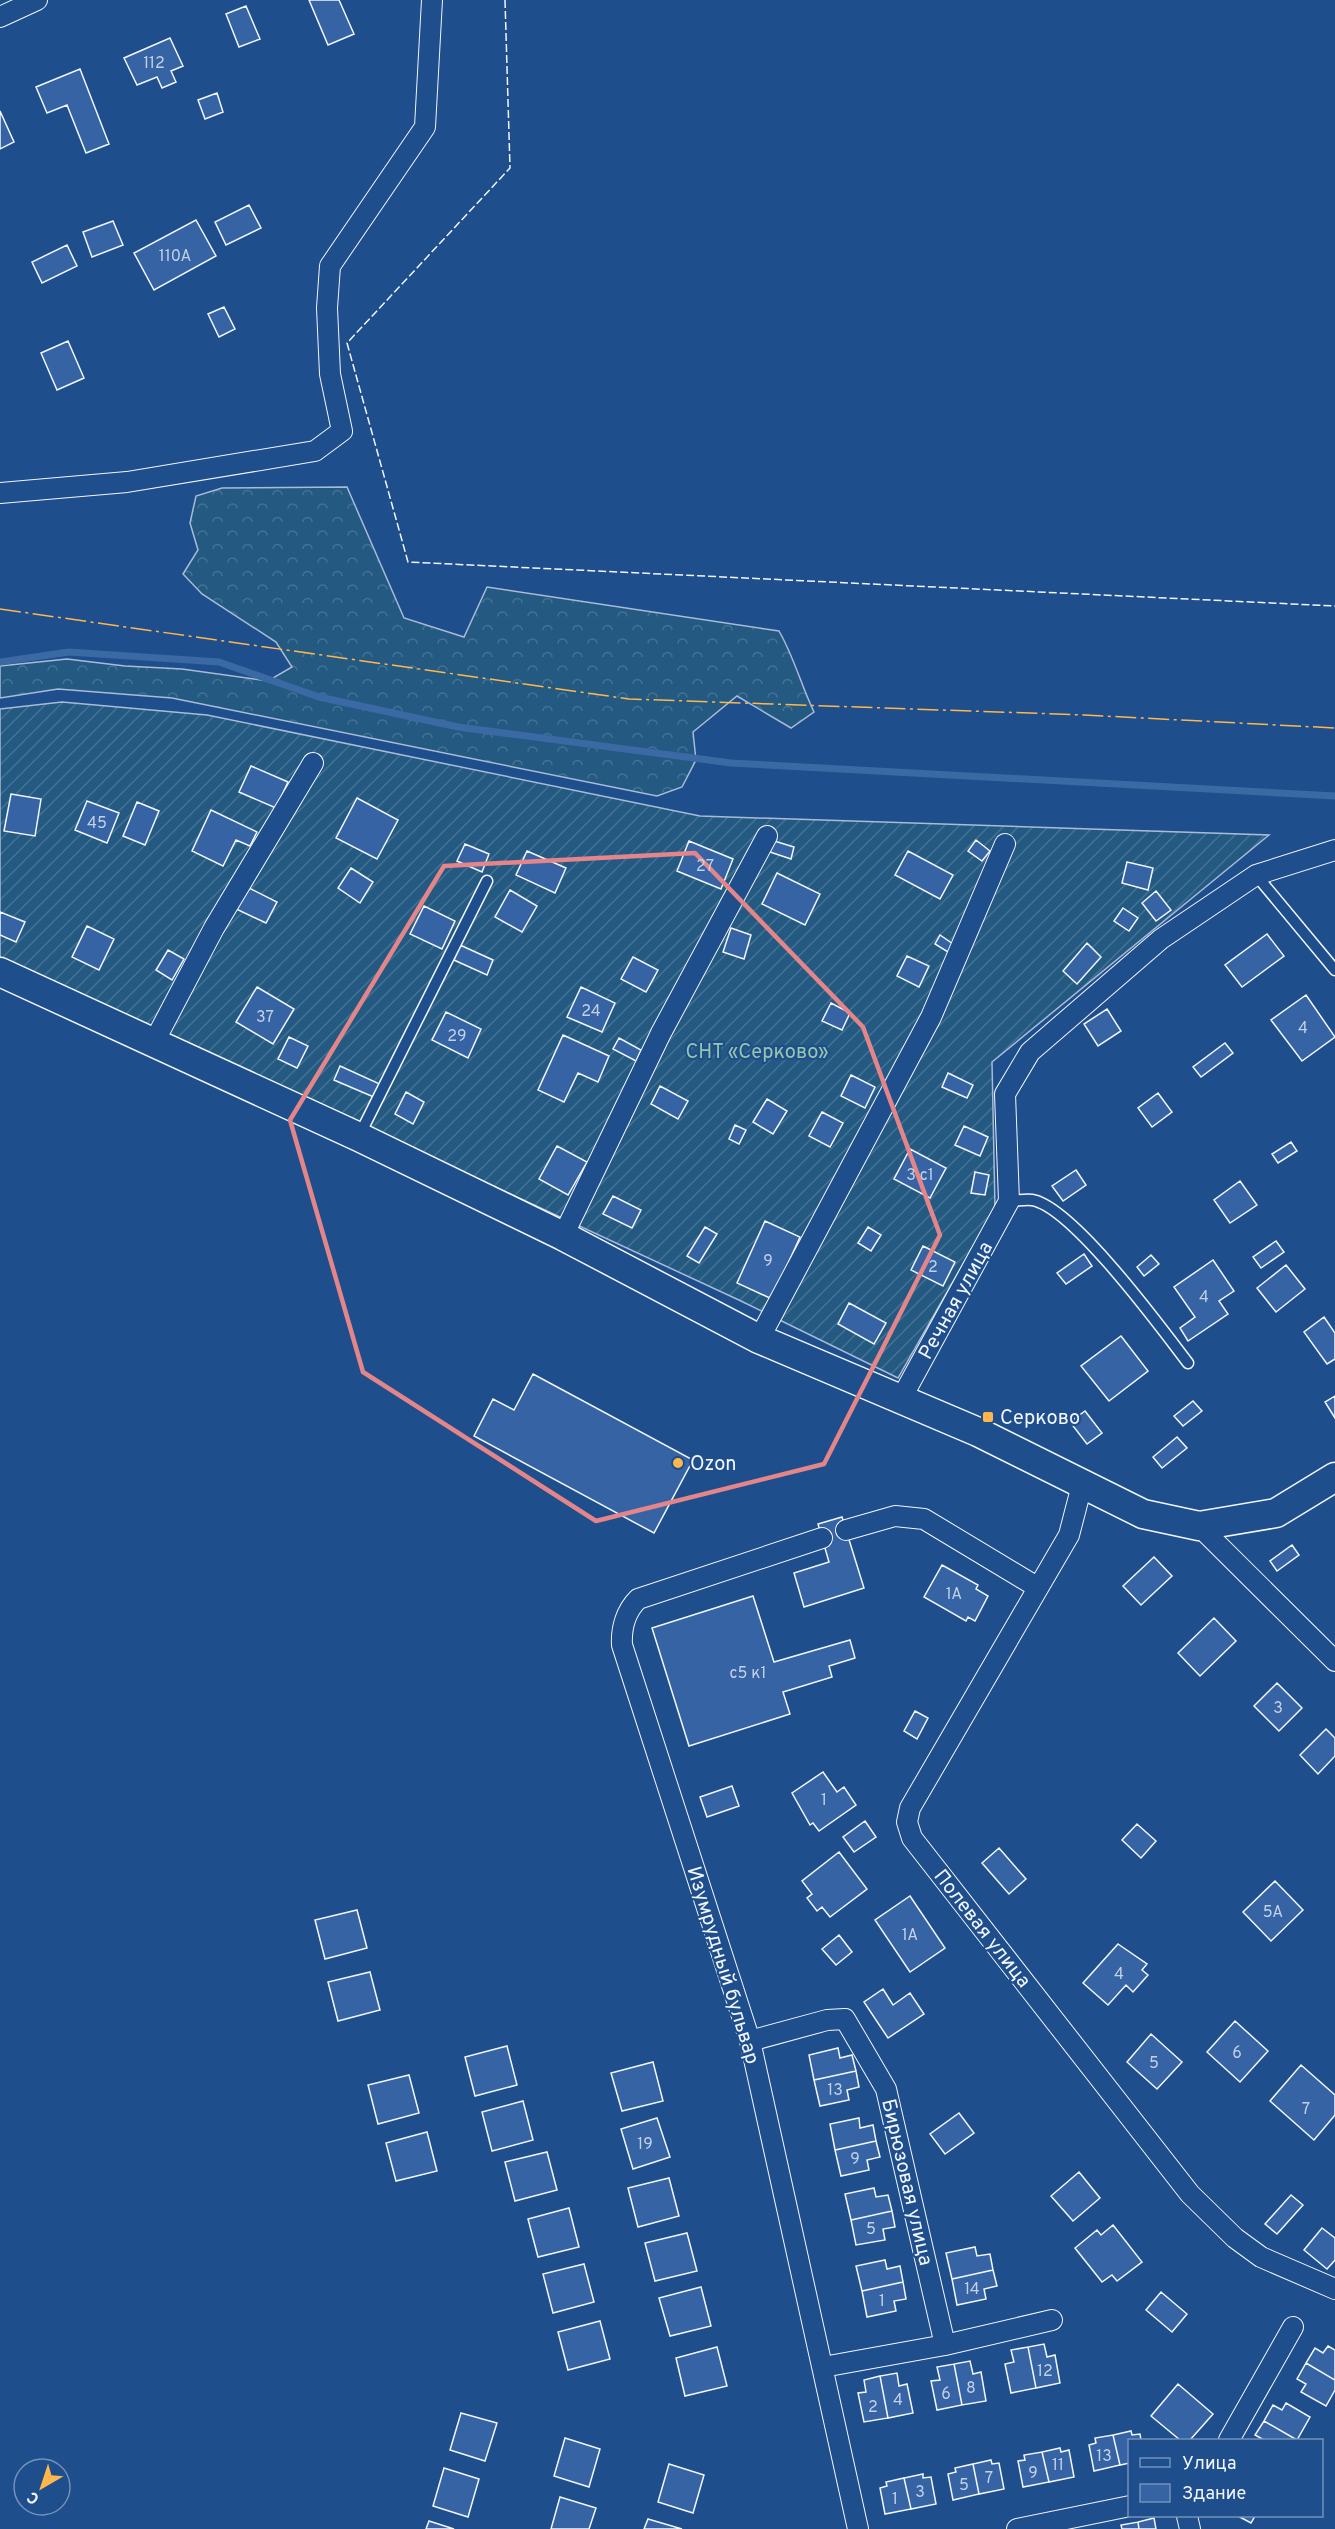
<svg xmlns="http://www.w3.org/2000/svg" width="1335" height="2529" viewBox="0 0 1335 2529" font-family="Overpass,sans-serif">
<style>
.forest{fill:url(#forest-crowns);stroke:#a8bbd7;stroke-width:1.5}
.garden{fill:url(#garden-furrows);stroke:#a8bbd7;stroke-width:1.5}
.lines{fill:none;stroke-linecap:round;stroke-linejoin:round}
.stream{stroke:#3b69a3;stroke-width:7}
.building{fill:#3563a3;stroke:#f2f6ff;stroke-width:1.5}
.service-casing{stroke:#f2f6ff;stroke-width:13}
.minor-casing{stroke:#f2f6ff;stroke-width:22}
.secondary-casing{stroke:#f2f6ff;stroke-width:31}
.service{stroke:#1f4e8c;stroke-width:10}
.minor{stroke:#1f4e8c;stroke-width:20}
.secondary{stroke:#1f4e8c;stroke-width:28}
.fence{stroke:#f2f6ff;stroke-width:1.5;stroke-dasharray:8 3;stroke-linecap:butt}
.power{stroke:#ffb74d;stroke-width:1.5;stroke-dasharray:21 4.5 3 4.5;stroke-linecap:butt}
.marked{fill:none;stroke:#e38589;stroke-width:4.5;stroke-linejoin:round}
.poi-dot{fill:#ffb74d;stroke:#1f4e8c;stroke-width:2}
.labels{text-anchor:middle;stroke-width:4.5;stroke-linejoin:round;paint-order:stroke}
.number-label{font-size:16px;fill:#c3d1e8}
.park-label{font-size:20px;fill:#97c8a6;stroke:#1f4e8c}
.street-label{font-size:20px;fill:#f2f6ff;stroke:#1f4e8c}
.poi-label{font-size:20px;fill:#f2f6ff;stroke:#1f4e8c;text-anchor:start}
</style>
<defs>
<pattern id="forest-crowns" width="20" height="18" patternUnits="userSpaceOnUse" patternTransform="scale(1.5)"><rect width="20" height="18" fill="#245a82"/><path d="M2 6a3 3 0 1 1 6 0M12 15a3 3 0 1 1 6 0" fill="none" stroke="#447295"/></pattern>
<pattern id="garden-furrows" width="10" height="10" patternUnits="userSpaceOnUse" patternTransform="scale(1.5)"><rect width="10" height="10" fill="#245a82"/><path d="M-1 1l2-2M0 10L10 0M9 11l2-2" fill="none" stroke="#447295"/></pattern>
</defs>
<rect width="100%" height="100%" fill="#1f4e8c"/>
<!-- forest -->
<path class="forest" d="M347 487 404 618 464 637 487 587 779 631C794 657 801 685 814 712L791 728 737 696 693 732 696 760 682 787 657 796 172 698 58 689 0 698V666L67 659 125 666 182 669 268 681 292 667 276 642 202 594 183 574 198 550 190 523 196 496 222 488Z"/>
<!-- garden -->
<path class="garden" d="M62 702 207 715 700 816 1269 835 992 1062 995 1208 898 1378 741 1301 0 957V709Z"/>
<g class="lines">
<!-- stream -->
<path class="stream" d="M0 662 69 652 219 662 319 697 458 727 731 763 1335 796"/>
</g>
<!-- building -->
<path class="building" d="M309 0H339L354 34 328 45Z
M246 6 260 39 239 47 226 14Z
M170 38 183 66 171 71 176 82 162 88 157 77 137 85 124 58Z
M80 69 109 144 86 153 67 105 47 113 36 87Z
M217 93 223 112 205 119 198 100Z
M0 111 14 142 0 149Z
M249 205 261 228 226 245 215 222Z
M196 220 216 256 154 290 134 253Z
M113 221 123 245 92 257 83 232Z
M67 245 77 266 42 283 32 262Z
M224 307 235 329 219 337 208 314Z
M68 341 84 378 57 390 41 353Z
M251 766 288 782 276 808 239 792Z
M11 794 41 799 35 836 4 831Z
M357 798 398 820 377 859 336 838Z
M87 801 119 813 107 843 75 830Z
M137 802 159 811 145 845 123 836Z
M211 810 257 832 250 846 236 840 223 866 192 851Z
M771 840 794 847 791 859 767 851Z
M976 840 990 851 982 861 968 851Z
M689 841 733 859 721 889 677 871Z
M465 844 489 854 482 872 457 861Z
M527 851 566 868 555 893 516 875Z
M908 851 953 875 940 899 895 875Z
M1127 862 1153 868 1148 890 1122 883Z
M351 868 373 882 360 903 338 888Z
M777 873 820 894 805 925 762 904Z
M245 886 277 902 266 923 234 908Z
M510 890 537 906 522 932 495 917Z
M1156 891 1171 910 1156 921 1142 903Z
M424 906 455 921 442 949 410 934Z
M1123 908 1138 918 1129 931 1114 921Z
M0 912 25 922 16 942 0 935Z
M87 926 114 939 99 970 72 957Z
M731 928 751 935 744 959 723 952Z
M1267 934 1284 956 1242 987 1225 965Z
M940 935 953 944 948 952 935 944Z
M1087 943 1101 957 1077 984 1063 971Z
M460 945 493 960 487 975 454 960Z
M168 950 184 959 172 980 156 970Z
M907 956 929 966 919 987 897 976Z
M633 957 658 970 646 992 621 979Z
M257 987 294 1009 273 1044 236 1022Z
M581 987 615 1003 602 1032 567 1017Z
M1306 995 1335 1037 1302 1061 1271 1020Z
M831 1003 850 1013 842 1030 822 1021Z
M1107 1009 1121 1031 1098 1046 1084 1024Z
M446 1012 481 1029 468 1058 432 1040Z
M563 1035 609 1056 598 1082 578 1073 564 1102 538 1090Z
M289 1037 308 1046 297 1068 278 1059Z
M619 1038 641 1050 636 1061 613 1049Z
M1225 1043 1233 1053 1201 1077 1193 1067Z
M340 1066 382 1085 376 1098 334 1080Z
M948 1073 973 1085 967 1098 942 1087Z
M851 1075 875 1087 865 1108 841 1096Z
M660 1086 688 1101 678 1119 651 1104Z
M406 1092 424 1102 413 1124 395 1114Z
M1158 1093 1172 1112 1152 1127 1138 1108Z
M767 1099 787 1111 773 1134 753 1122Z
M822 1112 843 1123 830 1147 809 1136Z
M735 1125 746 1130 739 1144 729 1139Z
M964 1126 988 1137 980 1156 955 1145Z
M1291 1142 1297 1151 1278 1163 1272 1154Z
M557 1146 587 1162 568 1195 539 1179Z
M910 1149 946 1168 930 1198 894 1179Z
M1076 1170 1086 1185 1063 1201 1052 1186Z
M975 1172 989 1175 985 1195 971 1193Z
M1240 1181 1257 1205 1230 1223 1214 1200Z
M613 1196 641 1210 632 1228 603 1214Z
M765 1221 800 1237 772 1299 737 1283Z
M705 1227 717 1234 699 1263 687 1256Z
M868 1227 881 1235 871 1251 858 1243Z
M1276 1241 1284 1252 1261 1268 1253 1257Z
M923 1246 955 1262 943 1286 911 1270Z
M1084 1254 1092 1266 1066 1284 1057 1273Z
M1151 1255 1159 1264 1144 1276 1137 1267Z
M1213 1260 1234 1291 1219 1301 1228 1314 1188 1341 1180 1328 1195 1317 1174 1287Z
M1286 1265 1305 1289 1276 1312 1257 1288Z
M849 1303 886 1323 874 1344 838 1324Z
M1324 1317 1335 1333V1359L1327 1364 1304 1332Z
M1121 1336 1148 1371 1109 1401 1081 1366Z
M533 1374 693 1460 654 1533 474 1436 493 1399 514 1410Z
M1335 1396V1418L1325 1402Z
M1193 1401 1202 1411 1183 1426 1174 1416Z
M1085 1411 1102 1433 1087 1444 1070 1422Z
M1177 1437 1187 1448 1162 1468 1153 1457Z
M842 1517 864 1588 804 1607 794 1573 829 1562 818 1524Z
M1292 1545 1299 1555 1277 1571 1270 1561Z
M1154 1557 1172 1576 1141 1605 1123 1586Z
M942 1565 978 1585 976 1589 988 1596 975 1621 968 1617 966 1621 924 1597Z
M753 1596 774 1662 850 1640 855 1658 829 1666 832 1677 783 1692 790 1714 689 1746 652 1628Z
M1214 1618 1236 1641 1200 1676 1178 1653Z
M1277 1683 1302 1708 1279 1731 1254 1706Z
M915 1711 928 1718 917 1739 904 1731Z
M1326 1729 1335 1738V1756L1318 1774 1300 1755Z
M823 1772 837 1792 844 1787 856 1805 819 1831 813 1823 810 1825 792 1793Z
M732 1786 739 1806 707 1817 700 1797Z
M865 1821 876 1837 854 1852 843 1837Z
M1137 1824 1156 1841 1141 1858 1122 1840Z
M999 1848 1026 1879 1009 1894 982 1863Z
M839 1852 867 1889 830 1917 822 1907 817 1911 807 1898 812 1894 802 1881Z
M1275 1881 1303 1910 1271 1941 1243 1912Z
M910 1896 945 1948 910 1972 875 1920Z
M357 1910 367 1948 325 1959 315 1920Z
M839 1935 852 1952 836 1965 822 1949Z
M1118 1944 1147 1964 1142 1970 1148 1975 1133 1992 1126 1985 1108 2005 1083 1983Z
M370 1972 380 2010 338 2021 328 1982Z
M883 1989 893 2005 910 1993 924 2014 888 2038 864 2002Z
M1235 2021 1268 2051 1240 2082 1207 2052Z
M1151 2034 1182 2062 1157 2089 1127 2062Z
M507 2046 517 2085 475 2096 465 2057Z
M838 2048 840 2058 852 2055 856 2071 814 2080 809 2055Z
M653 2062 663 2101 622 2111 611 2073Z
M1301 2065 1335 2095V2115L1314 2140 1270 2101Z
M856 2071 859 2087 847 2090 849 2100 820 2106 814 2080Z
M409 2075 419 2113 378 2124 368 2085Z
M523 2101 533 2140 492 2151 482 2112Z
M959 2113 974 2133 945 2154 930 2134Z
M657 2118 670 2157 633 2169 621 2129Z
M859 2118 860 2128 873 2125 876 2141 835 2150 830 2124Z
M427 2132 437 2171 396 2181 386 2143Z
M876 2141 880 2157 867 2160 869 2170 841 2176 835 2150Z
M547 2152 557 2190 515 2201 505 2162Z
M1079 2172 1100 2198 1073 2221 1051 2196Z
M669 2178 679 2216 638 2227 628 2188Z
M874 2188 876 2197 888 2195 892 2211 851 2220 845 2194Z
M1291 2195 1303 2205 1277 2234 1265 2224Z
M569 2208 579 2247 538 2257 528 2219Z
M892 2211 895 2227 883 2229 885 2240 856 2245 851 2220Z
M1113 2225 1142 2262 1117 2281 1112 2275 1102 2282 1075 2248 1097 2230 1101 2235Z
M1322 2228 1335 2238V2260L1327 2269 1304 2250Z
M687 2233 697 2271 655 2281 645 2243Z
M975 2247 977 2256 990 2254 993 2270 952 2279 946 2253Z
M885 2260 887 2269 900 2266 903 2282 862 2291 856 2266Z
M584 2264 594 2302 553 2313 543 2274Z
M993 2270 997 2286 984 2289 986 2299 957 2305 952 2279Z
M903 2282 906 2299 894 2301 896 2311 867 2317 862 2291Z
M701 2287 711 2326 670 2336 659 2298Z
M1161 2292 1187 2314 1172 2332 1146 2310Z
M600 2321 610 2359 568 2370 558 2332Z
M1044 2344 1047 2357 1055 2355 1060 2383 1036 2388 1028 2347Z
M1328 2346 1335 2350V2380L1306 2363 1315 2348 1323 2353Z
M717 2347 727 2386 685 2396 676 2358Z
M1028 2347 1036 2388 1011 2393 1005 2364 1014 2362 1011 2350Z
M970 2361 973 2374 981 2372 986 2401 962 2405 954 2364Z
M1306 2363 1335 2380V2390L1326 2406 1301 2392 1306 2384 1297 2379Z
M954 2364 962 2405 937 2410 931 2381 940 2380 937 2367Z
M897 2373 899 2386 907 2384 913 2413 888 2418 880 2376Z
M880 2376 888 2418 864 2422 858 2393 866 2392 864 2380Z
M1178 2384 1213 2414 1190 2440H1180L1151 2416Z
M1286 2403 1310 2417 1297 2440 1264 2421 1273 2405 1282 2410Z
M461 2413 497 2423 485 2461 450 2450Z
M1264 2421 1297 2440H1264L1255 2435Z
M1131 2431 1132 2435 1140 2434 1141 2440H1130V2463L1120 2465 1113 2435Z
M1113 2435 1120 2465 1094 2471 1089 2445 1096 2443 1095 2438Z
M565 2438 600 2449 589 2487 554 2476Z
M1060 2448 1061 2452 1069 2450 1074 2477 1049 2482 1042 2452Z
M1042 2452 1049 2482 1023 2487 1018 2461 1025 2460 1024 2455Z
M991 2460 992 2464 999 2463 1004 2489 979 2494 973 2464Z
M669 2464 704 2475 693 2513 658 2502Z
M973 2464 979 2494 953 2500 948 2474 956 2472 955 2468Z
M444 2468 479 2479 468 2517 433 2506Z
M923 2474V2478L931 2477 936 2504 911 2509 904 2478Z
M904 2478 911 2509 885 2514 880 2488 887 2486 886 2482Z
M560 2497 596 2508 589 2529H551Z
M1238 2516H1255L1251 2523Z
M1154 2518 1156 2529H1139L1138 2522Z
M648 2519 682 2529H644Z
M429 2521 454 2529H426Z
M1138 2522 1139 2529H1122L1121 2525Z"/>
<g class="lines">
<defs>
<path id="service" d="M1256 875 1335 970
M359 1136 487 881
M1009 1201C1017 1201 1025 1199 1032 1200 1072 1206 1162 1329 1188 1363"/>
<path id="minor" d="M0 17 37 0
M0 493 127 482 315 451 342 431 330 374 327 308 330 266 425 127 432 0
M154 1042 214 928 313 763
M563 1236 661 1033 767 836
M759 1339 931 1017 1005 844
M901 1399 1009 1201 1005 1094 1030 1052 1161 939 1256 875 1335 850
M1082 1485 1069 1535 910 1808 907 1822 912 1838 1190 2194 1235 2238 1261 2257 1335 2289
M1199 1526 1335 1661
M846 1530 895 1516 924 1519 1037 1587
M822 1538 638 1599C626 1611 621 1628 622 1645L750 2041 858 2529
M750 2041 827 2020 845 2019 886 2089 945 2345
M823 2367 945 2345 1052 2320
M1229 2440 1293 2327
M1187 2516 1190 2529
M1017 2529 1130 2506"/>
<path id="secondary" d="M0 972 359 1137 563 1236 759 1339 978 1432 1143 1514 1199 1526 1276 1513 1335 1477"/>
</defs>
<!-- service casing -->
<use href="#service" class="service-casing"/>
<!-- minor casing -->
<use href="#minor" class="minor-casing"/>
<!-- secondary casing -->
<use href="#secondary" class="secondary-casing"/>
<!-- service -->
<use href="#service" class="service"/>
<!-- minor -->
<use href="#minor" class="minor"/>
<!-- secondary -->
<use href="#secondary" class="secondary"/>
<!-- fence -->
<path class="fence" d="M505 0 510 168 347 343 408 562 1335 606"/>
<!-- power -->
<path class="power" d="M0 609 629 699 1084 715 1335 728"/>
</g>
<!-- marked area -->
<path class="marked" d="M695 853 863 1027 940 1235 824 1464 596 1521 363 1372 290 1120 444 866Z"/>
<!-- markers -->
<g class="poi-dot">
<rect x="982" y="1411" width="12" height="12" rx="3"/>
<circle cx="678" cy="1463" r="6"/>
</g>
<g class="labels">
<!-- number labels -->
<g class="number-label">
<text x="154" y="68">112</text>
<text x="175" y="261">110А</text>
<text x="97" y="828">45</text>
<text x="705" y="871">27</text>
<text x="591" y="1016">24</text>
<text x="265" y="1022">37</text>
<text x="1303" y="1033">4</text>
<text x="457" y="1041">29</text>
<text x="920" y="1180">3 с1</text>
<text x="768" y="1266">9</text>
<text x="933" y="1272">2</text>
<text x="1204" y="1302">4</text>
<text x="954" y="1599">1А</text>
<text x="748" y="1678">с5 к1</text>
<text x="1278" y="1713">3</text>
<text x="824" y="1805">1</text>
<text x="1273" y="1917">5А</text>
<text x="910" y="1940">1А</text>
<text x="1119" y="1979">4</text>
<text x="1237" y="2058">6</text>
<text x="1154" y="2068">5</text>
<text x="835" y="2095">13</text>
<text x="1306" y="2114">7</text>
<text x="645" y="2149">19</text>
<text x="855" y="2164">9</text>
<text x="871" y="2234">5</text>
<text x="972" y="2294">14</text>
<text x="882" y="2306">1</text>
<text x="1045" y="2376">12</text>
<text x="971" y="2393">8</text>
<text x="946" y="2399">6</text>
<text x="898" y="2405">4</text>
<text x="873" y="2412">2</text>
<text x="1104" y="2461">13</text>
<text x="1058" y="2470">11</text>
<text x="1033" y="2478">9</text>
<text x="989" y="2483">7</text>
<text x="964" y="2490">5</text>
<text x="920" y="2497">3</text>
<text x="895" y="2504">1</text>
</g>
<!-- park labels -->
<g class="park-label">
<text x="757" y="1058">СНТ «Серково»</text>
</g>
<!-- street labels -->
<g class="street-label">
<text transform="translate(955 1300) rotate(-61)" y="7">Речная улица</text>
<text transform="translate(983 1928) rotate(52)" y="7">Полевая улица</text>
<text transform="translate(724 1965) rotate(73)" y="7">Изумрудный бульвар</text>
<text transform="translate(908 2182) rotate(77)" y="7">Бирюзовая улица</text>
</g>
<!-- poi labels -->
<g class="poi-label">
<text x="1000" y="1424">Серково</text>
<text x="690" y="1470">Ozon</text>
</g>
</g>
<!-- legend -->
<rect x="1128" y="2439" width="195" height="78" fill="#1f4e8c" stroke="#7391ba" stroke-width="1.5"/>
<rect x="1140" y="2458" width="30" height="9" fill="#1f4e8c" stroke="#7391ba" stroke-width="1.5"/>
<text x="1182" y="2469" font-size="18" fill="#f2f6ff">Улица</text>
<rect x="1140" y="2484" width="30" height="18" fill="#3563a3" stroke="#7391ba" stroke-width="1.5"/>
<text x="1182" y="2499" font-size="18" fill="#f2f6ff">Здание</text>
<!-- north arrow -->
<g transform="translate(42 2487) rotate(219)"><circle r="28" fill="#1f4e8c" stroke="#7391ba" stroke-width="1.5"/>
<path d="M0-4.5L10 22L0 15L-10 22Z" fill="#ffb74d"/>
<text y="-9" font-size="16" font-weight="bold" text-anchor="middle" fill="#f2f6ff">С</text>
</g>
</svg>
